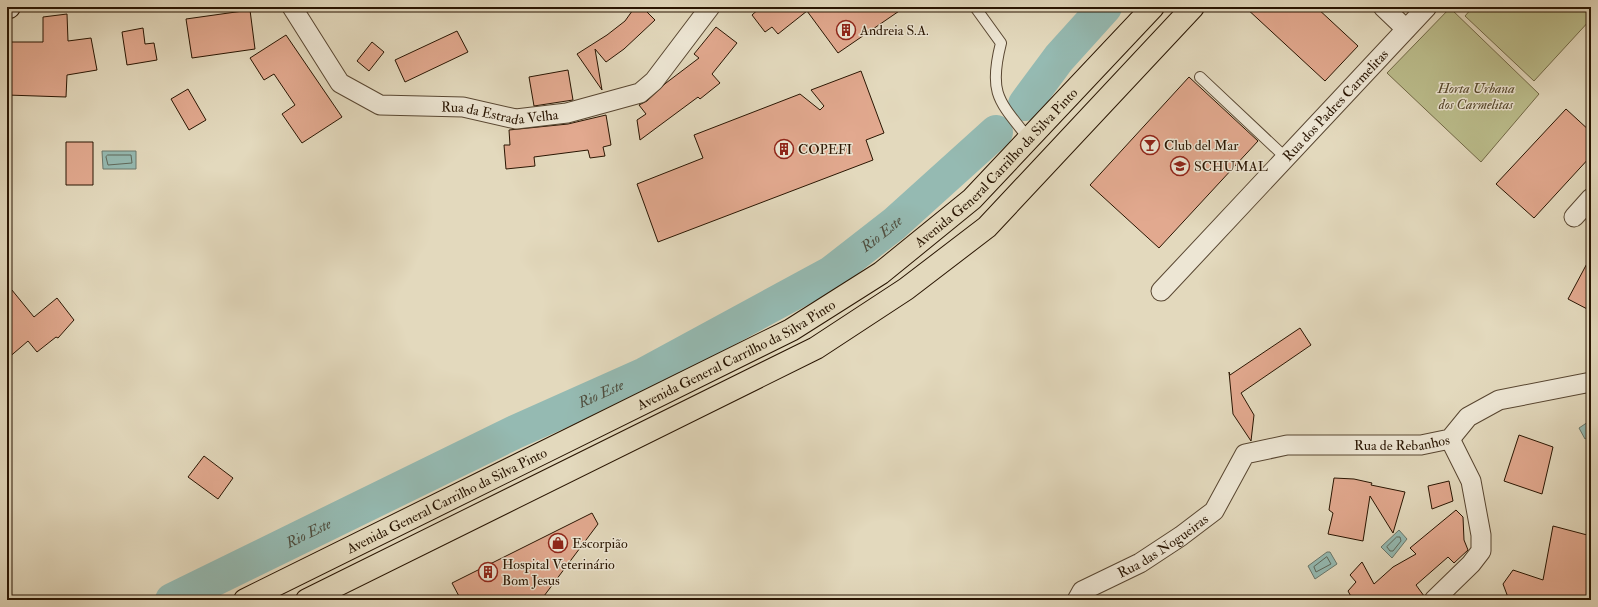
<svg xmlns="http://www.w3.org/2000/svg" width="1598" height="607" viewBox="0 0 1598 607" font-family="'IM FELL Double Pica',serif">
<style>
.green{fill:#bbbd8c;stroke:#726947}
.water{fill:#95bab2;stroke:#6a786c}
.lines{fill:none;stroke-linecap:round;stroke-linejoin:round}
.shore{stroke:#5f685a;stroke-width:1}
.river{stroke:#95bab2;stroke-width:34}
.building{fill:#e2a98f;stroke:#291502}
.lane-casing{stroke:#584631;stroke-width:12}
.street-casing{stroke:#584631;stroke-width:21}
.secondary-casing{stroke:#291502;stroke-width:24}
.primary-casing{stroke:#291502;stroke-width:24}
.lane{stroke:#ede6d4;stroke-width:10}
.street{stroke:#ede6d4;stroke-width:19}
.secondary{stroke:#ede6d4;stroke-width:22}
.primary{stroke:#e3d9bd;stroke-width:22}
.labels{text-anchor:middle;stroke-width:3;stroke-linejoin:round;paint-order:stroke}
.poi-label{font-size:14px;fill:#291502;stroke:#ede6d4;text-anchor:start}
.park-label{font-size:14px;font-style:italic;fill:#55472b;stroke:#ede6d4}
.street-label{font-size:14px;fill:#291502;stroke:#ede6d4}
.water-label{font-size:15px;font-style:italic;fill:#4f4f40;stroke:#ede6d4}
</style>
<rect width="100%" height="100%" fill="#e3d9bd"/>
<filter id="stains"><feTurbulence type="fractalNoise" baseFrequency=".005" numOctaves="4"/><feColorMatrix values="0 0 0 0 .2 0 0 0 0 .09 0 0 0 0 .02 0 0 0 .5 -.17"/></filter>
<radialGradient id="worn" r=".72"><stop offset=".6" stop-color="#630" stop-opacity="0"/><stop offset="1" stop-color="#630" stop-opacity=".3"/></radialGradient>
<!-- green -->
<path class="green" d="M1473 7H1591V19L1534 81 1465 16Z
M1450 8 1539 94 1481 162 1387 73Z"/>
<!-- water -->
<path class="water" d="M102 151H136V169H103Z
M1591 420V435L1585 439 1579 428Z
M1399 530 1407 539 1392 558 1381 547Z
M1327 552H1330L1337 564 1315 579 1308 566Z"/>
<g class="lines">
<!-- shore -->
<path class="shore" d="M108 155H131L132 163 108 165 106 157Z
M1397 537H1400L1401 541 1393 551H1390L1387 547Z
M1327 557 1331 564 1316 572 1314 567Z"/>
<!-- river -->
<g class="river">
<path d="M1025 104 1059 58 1105 7"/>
<path id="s1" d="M172 600 515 432 645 374 831 273 894 224 996 132"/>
</g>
</g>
<!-- building -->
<path class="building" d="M635 7H642L655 20 624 49 606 62 595 49 602 90 577 54 607 35 625 21Z
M761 7H905L838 53 807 11 778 34 772 27 765 32 752 15Z
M1245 7H1316L1358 46 1325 81Z
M250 10 255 49 192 58 186 19Z
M67 14 68 41 91 38 97 70 67 75 66 97 7 95V42H43V17Z
M716 27 737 43 712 74 720 83 700 99 698 97 640 140 637 120 646 114 639 105 647 101 666 83 699 58 694 54Z
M143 28 145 44 154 43 157 60 127 65 122 32Z
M457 31 468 52 405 82 395 60Z
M286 35 342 117 302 143 282 114 295 105 274 74 264 80 250 58Z
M372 42 384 52 369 71 357 61Z
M568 70 573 100 534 106 529 77Z
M861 71 884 133 866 140 873 160 658 242 637 184 703 158 694 135 800 94 820 110 824 106 811 90Z
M1189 77 1258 141 1159 248 1090 185Z
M188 89 206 120 189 130 171 99Z
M1566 109 1591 132V156L1534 218 1496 184Z
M606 115 611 145 603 147 605 156 590 158 588 150 534 157 535 166 506 169 504 145H510L509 130 568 124Z
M66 142H93V185H66Z
M1591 256V311L1568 299Z
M7 284 34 317 57 298 74 320 58 338 56 337 37 352 28 341 7 359Z
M1300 328 1311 345 1241 393 1254 415 1251 441 1233 414 1229 372 1230 375Z
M1519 435 1553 447 1542 494 1504 481Z
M204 456 233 478 218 499 188 477Z
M1334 478 1354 479 1372 483 1371 485 1405 492 1393 533 1370 496 1363 541 1328 534 1333 513 1329 510Z
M1449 481 1453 501 1432 509 1428 486Z
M1456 510 1463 517 1464 540 1468 550 1454 563 1448 557 1416 585 1424 596 1423 600H1353L1348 591 1356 582 1350 575 1362 562 1374 584 1393 567 1416 554 1410 548Z
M592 513 598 524 541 600H461L452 583Z
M1553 526 1591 536V600H1509L1503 584 1513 570 1543 580Z"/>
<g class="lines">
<defs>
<path id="lane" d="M975 7 1001 43C988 94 999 101 1029 139
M1200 77 1285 157"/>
<g id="street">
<path id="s2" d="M292 7 340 83 380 105 463 107 516 119 567 113 640 93 654 81 710 7"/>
<path d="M1383 7 1406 29"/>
<path d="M1574 217 1591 198"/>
<path id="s3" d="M1161 291 1427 7"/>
<path id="s4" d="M1077 600 1082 591 1140 563 1181 536 1214 511 1245 454 1287 445H1421L1450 439 1468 417 1499 400 1591 382"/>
<path d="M1434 600 1471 564 1481 551V535L1471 481 1450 439"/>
</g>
<path id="secondary" d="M7 7H9"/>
<g id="primary">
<path id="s5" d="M245 600 791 330 881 273 972 199 1153 7"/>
<path d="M307 600 816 348 906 289 987 227 1193 7"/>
</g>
</defs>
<!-- lane casing -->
<use href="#lane" class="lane-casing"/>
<!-- street casing -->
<use href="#street" class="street-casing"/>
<!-- secondary casing -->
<use href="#secondary" class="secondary-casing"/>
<!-- primary casing -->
<use href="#primary" class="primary-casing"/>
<!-- lane -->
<use href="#lane" class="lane"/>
<!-- street -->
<use href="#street" class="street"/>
<!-- secondary -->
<use href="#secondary" class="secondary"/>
<!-- primary -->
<use href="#primary" class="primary"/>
</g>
<!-- icons -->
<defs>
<symbol id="building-ring" viewBox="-11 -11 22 22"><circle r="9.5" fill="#ede6d4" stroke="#8f2418" stroke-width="1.5"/><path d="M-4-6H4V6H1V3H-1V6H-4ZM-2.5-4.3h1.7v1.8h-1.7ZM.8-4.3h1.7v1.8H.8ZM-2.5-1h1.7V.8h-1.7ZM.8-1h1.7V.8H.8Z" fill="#8f2418"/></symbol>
<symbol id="bar-ring" viewBox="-11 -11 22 22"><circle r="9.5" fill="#ede6d4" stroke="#8f2418" stroke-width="1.5"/><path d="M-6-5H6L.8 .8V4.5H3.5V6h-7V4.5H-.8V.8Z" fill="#8f2418"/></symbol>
<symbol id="school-ring" viewBox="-11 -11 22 22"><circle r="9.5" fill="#ede6d4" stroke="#8f2418" stroke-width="1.5"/><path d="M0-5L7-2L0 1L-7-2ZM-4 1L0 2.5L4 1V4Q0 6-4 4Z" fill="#8f2418"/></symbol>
<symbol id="shop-ring" viewBox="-11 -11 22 22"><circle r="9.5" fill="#ede6d4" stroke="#8f2418" stroke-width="1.5"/><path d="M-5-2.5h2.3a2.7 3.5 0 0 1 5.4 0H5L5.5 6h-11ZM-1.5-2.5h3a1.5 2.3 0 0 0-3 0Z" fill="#8f2418"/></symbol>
</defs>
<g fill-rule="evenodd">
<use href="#building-ring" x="835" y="19" width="22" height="22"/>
<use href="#bar-ring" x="1139" y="134" width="22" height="22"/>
<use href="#building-ring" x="773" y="138" width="22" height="22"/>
<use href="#school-ring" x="1169" y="155" width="22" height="22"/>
<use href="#shop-ring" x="547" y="532" width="22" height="22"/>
<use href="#building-ring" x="477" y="561" width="22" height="22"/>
</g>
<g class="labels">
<!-- poi labels -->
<g class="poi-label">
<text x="860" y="35">Andreia S.A.</text>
<text x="1164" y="150">Club del Mar</text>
<text x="798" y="154">COPEFI</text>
<text x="1194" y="171">SCHUMAL</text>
<text x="572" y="548">Escorpião</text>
<text x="502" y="569">Hospital Veterinário<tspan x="502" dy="16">Bom Jesus</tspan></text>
</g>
<!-- park labels -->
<g class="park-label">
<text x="1476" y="93">Horta Urbana<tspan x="1476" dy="16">dos Carmelitas</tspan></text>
</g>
<!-- street labels -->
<g class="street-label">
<text dy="5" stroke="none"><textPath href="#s3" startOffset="255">Rua dos Padres Carmelitas</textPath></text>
<text dy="5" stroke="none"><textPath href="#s2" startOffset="256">Rua da Estrada Velha</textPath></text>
<text dy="5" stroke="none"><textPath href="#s5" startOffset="872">Avenida General Carrilho da Silva Pinto</textPath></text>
<text dy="5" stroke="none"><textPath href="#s5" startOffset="549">Avenida General Carrilho da Silva Pinto</textPath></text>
<text dy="5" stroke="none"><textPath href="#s4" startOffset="388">Rua de Rebanhos</textPath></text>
<text dy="5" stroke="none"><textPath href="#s5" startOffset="225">Avenida General Carrilho da Silva Pinto</textPath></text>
<text dy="5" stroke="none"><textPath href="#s4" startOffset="103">Rua das Nogueiras</textPath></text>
</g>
<!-- water labels -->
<g class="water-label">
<text dy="5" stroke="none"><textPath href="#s1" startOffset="800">Rio Este</textPath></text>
<text dy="5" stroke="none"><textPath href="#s1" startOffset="476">Rio Este</textPath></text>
<text dy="5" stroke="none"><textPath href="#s1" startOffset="152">Rio Este</textPath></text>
</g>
</g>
<!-- margin -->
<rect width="1598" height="607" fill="none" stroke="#e3d9bd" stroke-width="24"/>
<rect x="8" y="8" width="1582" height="591" fill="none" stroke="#291502" stroke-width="2"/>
<rect x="12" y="12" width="1574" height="583" fill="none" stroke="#291502"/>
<rect width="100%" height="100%" filter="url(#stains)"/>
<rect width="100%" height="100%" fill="url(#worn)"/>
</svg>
